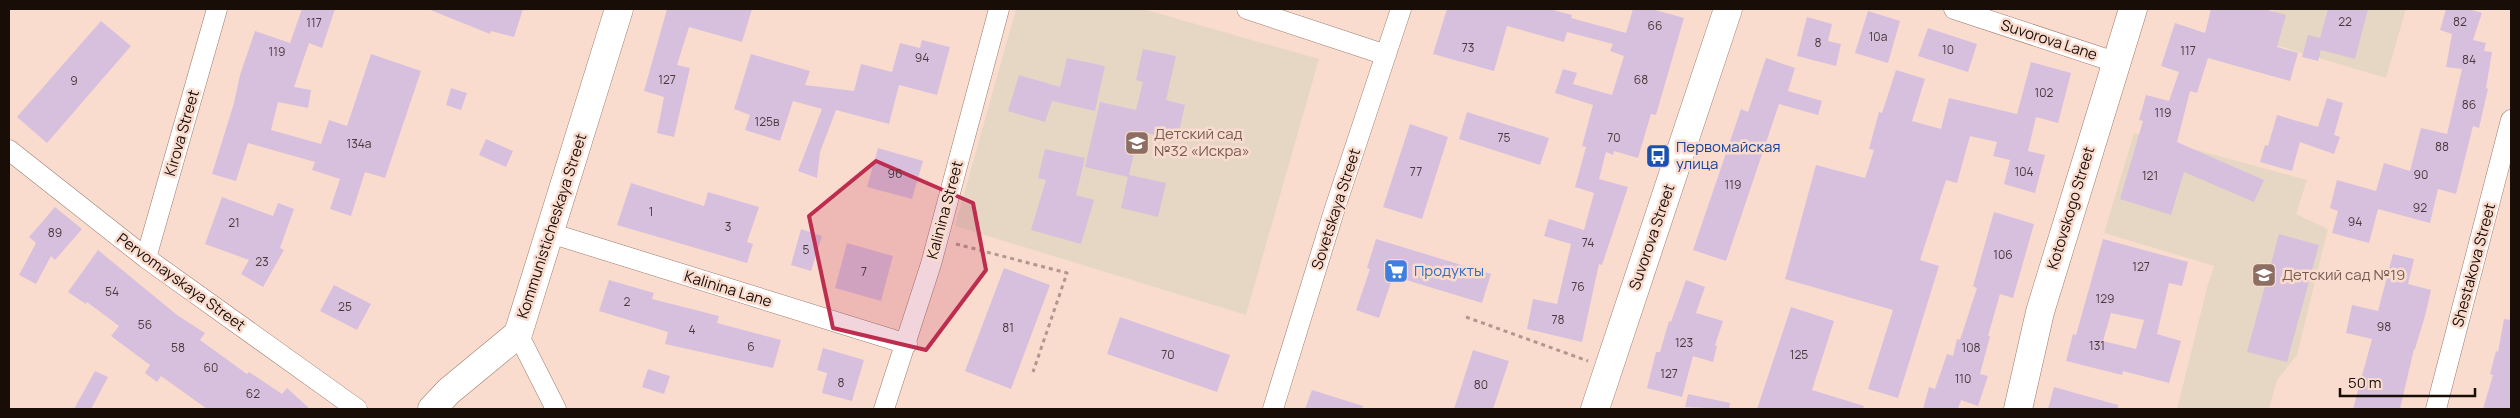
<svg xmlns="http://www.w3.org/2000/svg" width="2520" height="418" viewBox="0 0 2520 418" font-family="Manrope,sans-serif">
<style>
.education{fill:#e6d7c4}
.building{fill:#d6c0dd;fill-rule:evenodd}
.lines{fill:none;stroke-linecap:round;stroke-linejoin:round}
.street-casing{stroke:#9d7c6d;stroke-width:21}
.secondary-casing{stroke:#9d7c6d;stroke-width:29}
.primary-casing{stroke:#9d7c6d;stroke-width:29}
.path{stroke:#b0988e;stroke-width:3;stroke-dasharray:4 4;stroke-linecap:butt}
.street{stroke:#fff;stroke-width:20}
.secondary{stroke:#fff;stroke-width:28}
.primary{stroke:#fff;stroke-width:28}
.marked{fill:#bd2d4f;fill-opacity:0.2;stroke:#bd2d4f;stroke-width:4;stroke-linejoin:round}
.labels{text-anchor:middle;stroke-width:5;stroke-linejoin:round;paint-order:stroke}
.number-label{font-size:12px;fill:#483a3c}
.street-label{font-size:15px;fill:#190d07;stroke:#fadccf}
.education-label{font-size:15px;fill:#785e54;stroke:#fadccf;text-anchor:start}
.transit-label{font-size:15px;fill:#164399;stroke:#fadccf;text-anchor:start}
.shop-label{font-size:15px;fill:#366cbe;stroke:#fadccf;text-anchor:start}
</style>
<rect width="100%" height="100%" fill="#fadccf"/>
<!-- education -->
<path class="education" d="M1016 9H1143L1319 59 1246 315 955 226Z
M2275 9H2406L2386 78 2265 42Z
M2134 133 2307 180 2296 214 2328 229 2297 355 2277 380 2269 409H2177L2208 284 2214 266 2104 233Z"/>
<!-- building -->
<path class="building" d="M302 9H335L322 48 309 43 294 87 311 90 308 108 278 102 271 130 321 144 329 120 347 126 371 54 421 71 385 178 365 172 351 216 330 209 340 179 312 170 315 162 248 143 236 181 212 174 234 103 240 75 255 31 290 43Z
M428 9H523L514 37 491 31 490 34Z
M667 9H752L742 42 689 27 677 65 690 68 674 137 657 133 664 97 644 91Z
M1447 9H1549L1572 15 1571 18 1626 33 1633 9H1652L1684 18 1656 115 1651 114 1638 158 1614 151 1613 155 1606 152 1599 179 1628 187 1602 265 1599 264 1582 342 1527 329 1533 299 1557 304 1571 244 1544 236 1549 219 1584 230 1594 193 1575 187 1586 147 1582 146 1593 105 1555 93 1563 69 1577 73 1573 84 1612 95 1624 56 1610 51 1613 44 1567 32 1564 42 1507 26 1494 71 1433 54Z
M2211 9H2264L2286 15 2277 47 2298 53 2290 81 2208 58 2197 93 2190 91 2177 142 2264 180 2254 202 2184 172 2171 215 2120 199 2143 121 2139 120 2146 95 2169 101 2179 72 2161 66 2175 23 2205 33Z
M2328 9H2368L2355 59 2321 50 2318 61 2302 57 2308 35 2320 38Z
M2446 9H2469L2482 13 2473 40 2486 43 2484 51 2492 52 2486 88 2488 89 2479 128 2473 126 2456 194 2438 189 2430 223 2378 209 2369 243 2332 233 2338 211 2330 208 2337 180 2376 191 2384 163 2410 171 2421 128 2447 134 2462 69 2446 67 2452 34 2440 30Z
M1868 11 1900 21 1888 63 1855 53Z
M1807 17 1832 24 1828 41 1841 44 1836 66 1797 56Z
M101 21 131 46 47 143 17 117Z
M1928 28 1977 44 1968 72 1918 56Z
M922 40 950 47 937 95 899 85 889 124 836 110 820 152 817 178 798 171 822 109 793 101 780 141 745 130 750 115 734 109 751 54 810 71 805 85 854 91 861 64 892 72 900 43 920 48Z
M1143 49 1176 56 1166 100 1185 105 1177 140 1139 131 1129 175 1166 183 1158 217 1121 208 1128 177 1085 167 1100 102 1136 110 1143 82 1136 80Z
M1067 58 1105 66 1095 111 1052 101 1045 122 1008 111 1019 75 1060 87Z
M1766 58 1795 68 1788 91 1822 101 1818 115 1779 104 1726 261 1693 250 1741 109 1748 112Z
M2031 62 2071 73 2058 123 2036 117 2028 151 2045 155 2035 193 2004 184 2010 160 1993 156 1997 142 1970 136 1957 183 1946 180 1920 260 1939 266 1898 398 1868 389 1893 310 1785 279 1816 165 1865 178 1874 150 1869 149 1879 112 1882 113 1896 70 1925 79 1912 121 1941 129 1949 98 2017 114Z
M451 88 467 93 461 110 446 105Z
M2327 98 2343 103 2334 135 2340 137 2334 154 2300 142 2292 171 2260 162 2265 145 2268 146 2277 115 2318 127Z
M1467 112 1549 138 1540 165 1459 139Z
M1410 124 1448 137 1422 219 1383 207Z
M486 139 513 151 506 167 479 155Z
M878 148 923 161 912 199 867 187Z
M1045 149 1085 158 1076 195 1094 200 1081 244 1031 230 1046 180 1038 178Z
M631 183 704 206 708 192 759 207 747 242 753 244 747 263 617 225Z
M222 197 273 216 278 203 294 209 280 248 284 250 263 287 241 274 249 260 205 244Z
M55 207 82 229 55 260 51 256 36 284 19 275 36 243 29 237Z
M1994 212 2034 224 2013 298 2000 294 1988 336H1990L1980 374 1988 376 1978 406 1961 400 1958 409H1923L1929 387 1935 389 1947 354 1953 356 1957 339 1960 340 1977 288 1973 286Z
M801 229 822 236 811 271 791 265Z
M2279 234 2319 245 2287 362 2247 352Z
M1376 239 1491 274 1482 303 1393 276 1379 318 1356 310 1370 269 1367 268Z
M2103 239 2188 262 2182 286 2169 283 2157 334 2181 341 2169 383 2123 371 2122 375 2066 361 2073 334 2076 335ZM2111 313 2144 320 2136 349 2103 341Z
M847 243 893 256 881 301 835 288Z
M98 250 177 315 205 333 200 340 247 374 249 372 282 394 287 388 310 409H207L161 376 157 382 145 373 150 365 111 336 119 326 87 302 86 304 68 292Z
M2393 254 2414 259 2408 284 2431 290 2425 316 2415 349H2414L2400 409H2353L2372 339 2346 333 2352 305 2378 311Z
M1004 268 1050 285 1011 389 965 371Z
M609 280 654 293 652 299 719 316 717 323 781 340 773 368 665 344 668 332 599 311Z
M1686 280 1705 287 1696 313 1723 321 1715 345 1717 346 1713 362 1693 356 1682 397 1647 388 1656 352H1660L1669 321 1671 322Z
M334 285 371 304 357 330 320 311Z
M1791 307 1834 321 1812 390 1864 406 1863 409H1757Z
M1120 317 1230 355 1217 392 1107 354Z
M2504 319 2511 320V409H2483L2493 375 2490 374 2496 351 2498 352Z
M823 348 864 360 852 401 822 393 827 373 817 370Z
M1473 350 1509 361 1493 409H1454Z
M648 369 670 376 664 394 642 387Z
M95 371 108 377 91 409H74Z
M2054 387 2118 405V409H2048Z
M1312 390 1363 406 1362 409H1305Z
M1688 394 1730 403 1729 409 1685 407Z"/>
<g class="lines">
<defs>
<path id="street" d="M1247 9 1386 55
M1954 9 2115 62
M9 150 146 258 357 409
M550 233 907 344
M146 258 217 9
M518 334 556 409
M884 409 931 264 999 9
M1273 409 1335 208 1401 9
M2436 409 2511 120"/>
<path id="secondary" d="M432 409 449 391 518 334 619 9"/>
<path id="primary" d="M1595 409 1728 9
M2018 409 2040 312 2133 9"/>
</defs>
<!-- street casing -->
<use href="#street" class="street-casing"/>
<!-- secondary casing -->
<use href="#secondary" class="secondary-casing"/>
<!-- primary casing -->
<use href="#primary" class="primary-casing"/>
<!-- path -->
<path class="path" d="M956 244 1067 273 1033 372
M1466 317 1588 361"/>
<!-- street -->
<use href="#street" class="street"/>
<!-- secondary -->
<use href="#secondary" class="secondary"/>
<!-- primary -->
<use href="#primary" class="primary"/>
</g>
<!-- marked area -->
<path class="marked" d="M876 161 973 203 986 270 926 350 833 328 809 216Z"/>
<!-- icons -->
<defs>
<symbol id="school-square" viewBox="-11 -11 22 22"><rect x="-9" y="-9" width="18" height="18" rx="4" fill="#8d6e63" stroke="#fadccf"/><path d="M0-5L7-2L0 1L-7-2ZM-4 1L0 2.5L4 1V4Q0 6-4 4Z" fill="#fff"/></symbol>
<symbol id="bus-square" viewBox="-11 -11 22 22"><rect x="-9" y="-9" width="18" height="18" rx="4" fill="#1a4fb4" stroke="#fadccf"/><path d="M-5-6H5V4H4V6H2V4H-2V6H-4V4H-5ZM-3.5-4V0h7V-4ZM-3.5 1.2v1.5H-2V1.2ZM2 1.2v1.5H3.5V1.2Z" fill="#fff"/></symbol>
<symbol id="supermarket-square" viewBox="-11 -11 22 22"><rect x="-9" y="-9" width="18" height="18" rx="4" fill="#3f7fe0" stroke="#fadccf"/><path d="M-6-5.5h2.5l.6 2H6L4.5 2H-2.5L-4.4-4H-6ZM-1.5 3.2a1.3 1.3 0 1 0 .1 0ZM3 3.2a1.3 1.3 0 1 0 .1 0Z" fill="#fff"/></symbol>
</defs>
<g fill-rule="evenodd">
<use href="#school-square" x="1123" y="129" width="28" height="28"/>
<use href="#bus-square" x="1644" y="142" width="28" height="28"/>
<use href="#supermarket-square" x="1382" y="257" width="28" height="28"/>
<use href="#school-square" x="2250" y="261" width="28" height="28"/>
</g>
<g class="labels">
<!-- number labels -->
<g class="number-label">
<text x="2345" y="26">22</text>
<text x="2460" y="26">82</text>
<text x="314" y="27">117</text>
<text x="1655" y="30">66</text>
<text x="1878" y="41">10а</text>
<text x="1818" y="47">8</text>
<text x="1468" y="52">73</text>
<text x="1948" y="54">10</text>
<text x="2188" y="55">117</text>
<text x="277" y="56">119</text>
<text x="922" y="62">94</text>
<text x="2469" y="64">84</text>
<text x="667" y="84">127</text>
<text x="1641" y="84">68</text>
<text x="74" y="85">9</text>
<text x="2044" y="97">102</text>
<text x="2469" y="109">86</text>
<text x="2163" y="117">119</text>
<text x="767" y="126">125в</text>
<text x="1504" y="142">75</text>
<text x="1614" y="142">70</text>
<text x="359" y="148">134а</text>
<text x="2442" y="151">88</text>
<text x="1416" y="176">77</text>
<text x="2024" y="176">104</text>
<text x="895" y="178">96</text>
<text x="2421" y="179">90</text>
<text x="2150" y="180">121</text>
<text x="1733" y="189">119</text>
<text x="2420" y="212">92</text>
<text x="651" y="216">1</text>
<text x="2355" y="226">94</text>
<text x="234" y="227">21</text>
<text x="728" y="231">3</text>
<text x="55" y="237">89</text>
<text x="1588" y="247">74</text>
<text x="806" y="254">5</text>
<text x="2003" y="259">106</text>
<text x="262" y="266">23</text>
<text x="2141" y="271">127</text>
<text x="864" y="276">7</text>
<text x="1578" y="291">76</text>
<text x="112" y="296">54</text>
<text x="2105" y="303">129</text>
<text x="627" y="306">2</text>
<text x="345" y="311">25</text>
<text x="1558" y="324">78</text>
<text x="145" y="329">56</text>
<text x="2384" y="331">98</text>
<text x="1008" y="332">81</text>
<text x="692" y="334">4</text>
<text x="1684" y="347">123</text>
<text x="2097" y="350">131</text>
<text x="751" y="351">6</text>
<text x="178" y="352">58</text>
<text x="1971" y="352">108</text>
<text x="1168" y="359">70</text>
<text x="1799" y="359">125</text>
<text x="211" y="372">60</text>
<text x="1669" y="378">127</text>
<text x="1963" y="383">110</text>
<text x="841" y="387">8</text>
<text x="1481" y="389">80</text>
<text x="253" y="398">62</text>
</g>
<!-- street labels -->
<g class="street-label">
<text transform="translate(2049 40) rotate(18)" y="5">Suvorova Lane</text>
<text transform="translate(182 133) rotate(-74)" y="5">Kirova Street</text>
<text transform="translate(2071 208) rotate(-73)" y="5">Kotovskogo Street</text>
<text transform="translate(1336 209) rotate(-72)" y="5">Sovetskaya Street</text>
<text transform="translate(945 210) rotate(-75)" y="5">Kalinina Street</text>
<text transform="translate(552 226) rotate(-72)" y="5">Kommunisticheskaya Street</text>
<text transform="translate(1652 237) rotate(-71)" y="5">Suvorova Street</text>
<text transform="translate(2474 265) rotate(-75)" y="5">Shestakova Street</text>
<text transform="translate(181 282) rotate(36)" y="5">Pervomayskaya Street</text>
<text transform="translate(728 289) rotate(17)" y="5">Kalinina Lane</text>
</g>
<!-- education labels -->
<g class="education-label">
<text x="1154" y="139">Детский сад<tspan x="1154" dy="17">№32 «Искра»</tspan></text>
<text x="2282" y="280">Детский сад №19</text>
</g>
<!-- transit labels -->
<g class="transit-label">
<text x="1676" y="152">Первомайская<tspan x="1676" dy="17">улица</tspan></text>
</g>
<!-- shop labels -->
<g class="shop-label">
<text x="1414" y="276">Продукты</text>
</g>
</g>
<!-- border -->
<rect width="2520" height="418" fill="none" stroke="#190d07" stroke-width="20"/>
<!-- scale -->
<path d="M2340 388v8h135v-8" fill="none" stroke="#190d07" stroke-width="2.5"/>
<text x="2348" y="388" font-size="15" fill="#190d07" stroke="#fadccf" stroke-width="4" paint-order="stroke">50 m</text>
</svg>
